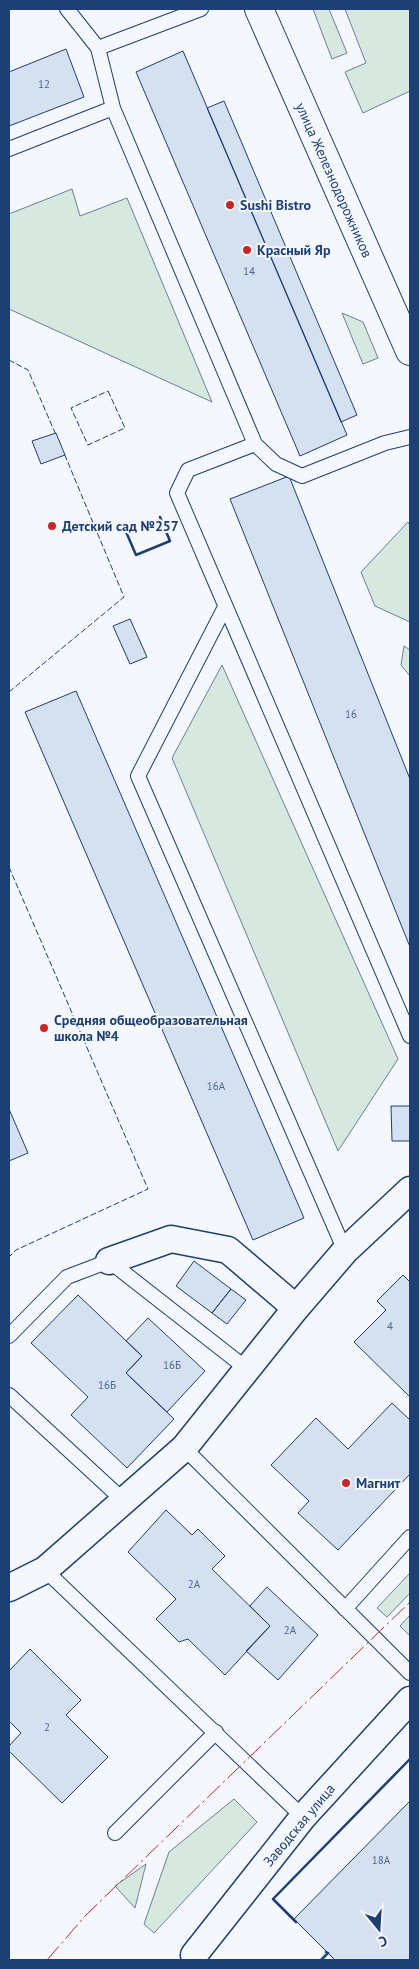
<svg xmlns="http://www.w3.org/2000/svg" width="419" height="1969" viewBox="0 0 419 1969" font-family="'PT Sans',sans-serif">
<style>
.green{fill:#d7e8df;stroke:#687fa3}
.building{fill:#d5e0f0;stroke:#1d3f73}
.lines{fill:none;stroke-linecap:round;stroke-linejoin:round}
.lane-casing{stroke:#1d3f73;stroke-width:16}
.street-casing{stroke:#1d3f73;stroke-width:29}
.secondary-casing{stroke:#1d3f73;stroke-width:30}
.lane{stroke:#f4f7fb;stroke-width:14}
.street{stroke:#f4f7fb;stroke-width:26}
.secondary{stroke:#f4f7fb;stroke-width:28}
.fence{stroke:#1d3f73;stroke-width:1;stroke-dasharray:6 2.5;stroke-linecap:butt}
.wall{stroke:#1d3f73;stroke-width:2.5}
.power{stroke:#c62828;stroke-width:1;stroke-dasharray:18 4 2.5 4;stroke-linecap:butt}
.poi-dot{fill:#c62828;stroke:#f4f7fb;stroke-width:2}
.labels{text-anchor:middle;stroke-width:4;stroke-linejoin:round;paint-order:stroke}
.number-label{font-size:11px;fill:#4b6792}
.street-label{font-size:14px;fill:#1d3f73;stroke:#f4f7fb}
.poi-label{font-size:14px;font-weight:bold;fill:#1d3f73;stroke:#f4f7fb;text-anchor:start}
</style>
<rect width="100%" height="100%" fill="#f4f7fb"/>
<!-- green -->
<path class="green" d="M313 9H329L347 53 332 59Z
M345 9H410V91L363 113 345 72 366 63Z
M72 189 80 216 127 198 212 402 9 309V214Z
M342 313 363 322 378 358 363 364Z
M408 522 410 526V622L375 606 361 572Z
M404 646 410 650V676L401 665Z
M222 665 398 1059 338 1151 172 758Z
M410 1573V1593L387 1617 377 1608Z
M410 1615V1636L400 1626Z
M234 1799 257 1822 154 1933 144 1924 169 1852Z
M146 1864 135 1908 115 1886Z"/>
<!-- building -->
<path class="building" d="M66 49 84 97 9 126V72Z
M183 51 347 435 300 456 136 72Z
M224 101 357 415 341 422 207 108Z
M56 433 65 455 41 464 32 441Z
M289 476 410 779V947L230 499Z
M130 619 147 657 130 664 113 626Z
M76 691 304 1218 253 1240 25 712Z
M391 1106H410V1141H392Z
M9 1109 28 1153 9 1161Z
M194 1261 231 1289 212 1313 176 1286Z
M403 1275 410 1282V1397L354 1342 386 1310 377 1301Z
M231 1289 246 1300 227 1324 212 1313Z
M78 1295 142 1356 126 1373 174 1419 127 1468 71 1415 88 1397 31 1343Z
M148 1318 205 1371 167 1412 126 1373 142 1356 126 1341Z
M392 1403 410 1420V1474L338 1550 298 1513 309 1501 271 1465 316 1418 348 1449Z
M166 1510 192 1535 198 1529 225 1556 212 1569 270 1626 225 1675 188 1639 179 1642 156 1619 176 1599 128 1552Z
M267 1587 318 1635 278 1680 246 1651 270 1626 250 1606Z
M30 1649 81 1700 66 1715 108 1757 62 1803 9 1751V1746L21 1733 9 1721V1671Z
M410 1801V1960H335L294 1919Z"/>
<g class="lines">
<defs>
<path id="lane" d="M98 48 201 9
M113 108 255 444 276 464 302 476 385 443 410 437
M9 149 113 108 98 48 67 9
M255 444 188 470 177 493 410 1036
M225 607 138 776 345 1251
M9 1336 67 1277 109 1261 247 1369
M9 1395 124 1501
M184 1448 410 1673
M45 1570 303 1817
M345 1609 410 1537
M115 1833 216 1732"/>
<path id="street" d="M109 1261 171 1239 228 1250 296 1308
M9 1588 45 1570 184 1448 296 1308 345 1251 410 1190
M194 1955 303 1817 410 1700"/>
<path id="secondary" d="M259 9 410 351"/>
</defs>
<!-- lane casing -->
<use href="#lane" class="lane-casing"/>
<!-- street casing -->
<use href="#street" class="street-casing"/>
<!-- secondary casing -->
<use href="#secondary" class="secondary-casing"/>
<!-- lane -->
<use href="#lane" class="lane"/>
<!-- street -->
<use href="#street" class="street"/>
<!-- secondary -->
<use href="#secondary" class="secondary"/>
<!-- fence -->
<path class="fence" d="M9 360 28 370 56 435
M108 391 125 428 88 445 71 408Z
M9 692 124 597 64 453
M9 867 148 1189 16 1250 9 1257"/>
<!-- wall -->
<path class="wall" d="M124 527 136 555 170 541 160 517
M296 1922 273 1899 410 1759
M321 1960 328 1953 326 1952"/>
<!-- power -->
<path class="power" d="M47 1960 86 1915 410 1602"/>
</g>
<!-- markers -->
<g class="poi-dot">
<circle cx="230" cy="205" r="5"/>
<circle cx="247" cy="250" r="5"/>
<circle cx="52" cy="526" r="5"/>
<circle cx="44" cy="1028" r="5"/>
<circle cx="346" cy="1483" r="5"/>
</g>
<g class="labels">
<!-- number labels -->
<g class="number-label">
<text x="44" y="88">12</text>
<text x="249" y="275">14</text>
<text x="351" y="718">16</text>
<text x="216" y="1090">16А</text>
<text x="390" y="1330">4</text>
<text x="172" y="1369">16Б</text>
<text x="107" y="1389">16Б</text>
<text x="194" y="1588">2А</text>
<text x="290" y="1634">2А</text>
<text x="47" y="1731">2</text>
<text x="381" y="1864">18А</text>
</g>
<!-- street labels -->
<g class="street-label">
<text transform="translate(334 180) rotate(66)" y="5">улица Железнодорожников</text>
<text transform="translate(299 1825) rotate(-50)" y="5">Заводская улица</text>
</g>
<!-- poi labels -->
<g class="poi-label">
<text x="240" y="210">Sushi Bistro</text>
<text x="257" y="255">Красный Яр</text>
<text x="62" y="531">Детский сад №257</text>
<text x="54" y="1025">Средняя общеобразовательная<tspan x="54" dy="16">школа №4</tspan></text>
<text x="356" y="1488">Магнит</text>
</g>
</g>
<!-- border -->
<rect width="419" height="1969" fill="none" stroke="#1d3f73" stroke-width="20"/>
<!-- north arrow -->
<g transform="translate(379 1929) rotate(162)" stroke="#f4f7fb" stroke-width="4" paint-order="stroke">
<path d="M0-4L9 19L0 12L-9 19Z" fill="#1d3f73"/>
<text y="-8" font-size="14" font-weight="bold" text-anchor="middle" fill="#1d3f73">С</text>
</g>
</svg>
